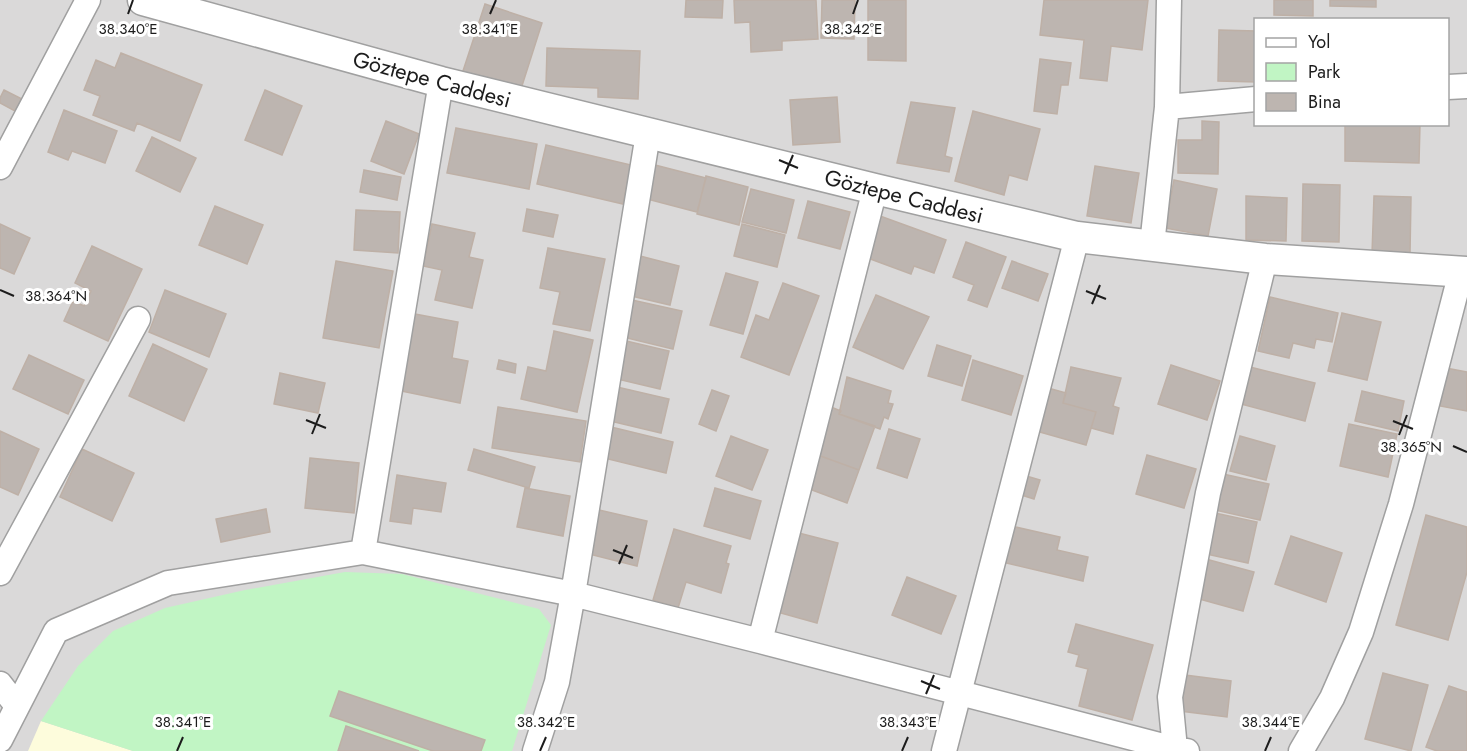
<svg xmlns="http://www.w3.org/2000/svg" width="1467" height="751" viewBox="0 0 1467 751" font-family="Jost,sans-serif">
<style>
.residential{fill:#dad9d9;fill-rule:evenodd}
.education{fill:#fdfcdc}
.park{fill:#c1f5c4}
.building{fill:#bdb5b0;stroke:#beb0a6;stroke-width:1.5}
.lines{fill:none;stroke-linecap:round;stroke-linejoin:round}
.minor-casing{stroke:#a0a0a0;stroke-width:27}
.tertiary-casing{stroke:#a0a0a0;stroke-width:33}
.minor{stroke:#fff;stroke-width:24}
.tertiary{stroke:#fff;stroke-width:30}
.ticks{fill:none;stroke:#1c1c1c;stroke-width:2}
.labels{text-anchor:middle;stroke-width:6;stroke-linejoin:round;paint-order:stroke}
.street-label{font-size:22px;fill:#1c1c1c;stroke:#fff}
.ticks-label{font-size:15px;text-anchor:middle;fill:#1c1c1c;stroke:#fff;stroke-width:6;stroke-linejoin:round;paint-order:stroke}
</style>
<rect width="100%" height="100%" fill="#ede9e3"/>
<!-- residential -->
<path class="residential" d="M0 0H1467V751H0ZM1256 20H1448V124H1256Z"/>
<!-- education -->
<path class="education" d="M41 721 133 751H28Z"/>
<!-- park -->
<path class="park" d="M345 572 402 574 539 609 551 625 512 751H133L41 721 78 666 113 631 165 608 245 590Z"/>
<!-- building -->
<path class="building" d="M686 0H723L722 18 685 17Z
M734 0H816L818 39 782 41V50L751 52 750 22 735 23Z
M822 0H855L854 39 821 38Z
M868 0H906V61L868 60Z
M1044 0H1148L1142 50 1111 46 1107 81 1080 78 1084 40 1040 35Z
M1274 0H1313V16L1274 15Z
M1330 0H1376V7L1330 6Z
M485 4 542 23 520 92 462 74Z
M1219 30 1256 31V82L1218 81Z
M547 48 640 51 638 99 598 97V88L546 86Z
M121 53 202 85 180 141 137 123 134 131 93 115 100 96 84 90 96 60 115 68Z
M1040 59 1071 63 1068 85H1061L1057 114 1034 111Z
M4 90 22 99 15 111 0 103V98Z
M265 90 302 106 282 155 245 140Z
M837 97 840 142 793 145 790 100Z
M911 102 955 108 945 156 952 158 949 172 897 163Z
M64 110 117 131 105 163 72 151 68 160 48 152Z
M973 111 1040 129 1027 180 1009 175 1004 195 955 181Z
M386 121 419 134 404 174 371 161Z
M1202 121 1219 122 1218 174 1178 173V140H1202Z
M1345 124H1420L1419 163 1345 161Z
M456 128 537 144 529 189 447 173Z
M152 137 196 158 180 192 136 171Z
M546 145 631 165 623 204 537 184Z
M655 165 706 178 697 212 647 199Z
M1095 166 1139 173 1131 223 1087 216Z
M364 170 401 177 397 200 360 192Z
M706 176 748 187 739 225 697 214Z
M1174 180 1217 189 1208 236 1165 228Z
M1303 184 1340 185 1339 242 1302 241Z
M751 189 794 200 786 233 742 222Z
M1246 196 1287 198 1286 241 1246 240Z
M1374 196 1411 197 1410 254H1372Z
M808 201 850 212 840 249 798 238Z
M215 206 263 225 247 264 199 245Z
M527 209 558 215 553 237 523 231Z
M356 210 400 212 398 253 354 250Z
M880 216 946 240 934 273 914 266 911 274 865 257Z
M0 224 30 238 14 274 0 268Z
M432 224 475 233 469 257 483 260 472 308 435 300 442 270 423 266Z
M742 224 785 235 777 267 734 256Z
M966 242 1006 257 987 307 968 300 974 285 953 277Z
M92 246 142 269 108 341 64 321 73 301 84 306 91 291 75 283Z
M548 248 605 259 590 331 553 324 560 292 540 288Z
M640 256 679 266 670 305 631 296Z
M336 261 393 271 379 348 323 338Z
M1012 261 1048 274 1038 301 1002 288Z
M726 273 758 282 743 334 710 325Z
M783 283 819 296 789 375 741 357 756 315 769 320Z
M165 290 226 314 209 357 149 332Z
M876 295 929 317 903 369 853 347Z
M1270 297 1338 313 1332 342 1316 339 1314 348 1293 343 1289 358 1258 351Z
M632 300 682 311 673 349 623 337Z
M1342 313 1381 322 1367 380 1328 371Z
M415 314 458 322 452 358 468 361 460 403 401 391Z
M554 331 593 340 577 412 521 399 528 367 546 371Z
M622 340 669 351 660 389 613 378Z
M153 344 207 369 184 421 129 396Z
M937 345 971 356 962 386 928 376Z
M29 355 84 380 68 414 13 389Z
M499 360 516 364 515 373 497 369Z
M973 360 1023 376 1011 415 962 400Z
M1171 365 1220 381 1207 420 1158 404Z
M1071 367 1121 378 1113 406 1119 408 1113 434 1091 428 1096 412 1063 403Z
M1250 367 1315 383 1305 421 1241 404Z
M1446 368 1467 372V411L1440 406Z
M280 373 325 383 318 413 274 404Z
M847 377 891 391 888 403 893 404 888 419 884 417 880 429 839 414Z
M1041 386 1066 393 1063 403 1096 412 1086 445 1029 429Z
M617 387 669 399 661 433 610 421Z
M712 390 729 396 716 431 699 424Z
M1362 391 1404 401 1398 431 1355 421Z
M498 407 586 421 580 462 492 448Z
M831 407 841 411 839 414 875 426 859 470 815 454Z
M1349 424 1397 434 1388 477 1340 466Z
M607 426 673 442 666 473 600 457Z
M889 429 920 439 907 478 877 468Z
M0 431 39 449 18 495 0 487Z
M731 436 768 450 752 490 716 476Z
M1240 436 1275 446 1266 480 1230 471Z
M82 449 134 473 112 521 60 497Z
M474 449 535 467 529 488 468 470Z
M815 454 859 470 847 503 804 487Z
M1147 455 1196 469 1184 508 1136 494Z
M310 458 359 463 354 513 305 508Z
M1223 474 1269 484 1260 520 1215 510Z
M397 475 446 483 441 512 413 508 411 524 390 521Z
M1023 475 1040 480 1034 499 1018 494Z
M525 488 570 496 563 536 517 527Z
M715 488 761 501 750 539 704 526Z
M266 509 270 532 221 542 216 519Z
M599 510 647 521 637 566 589 554Z
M1215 513 1257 522 1248 563 1206 554Z
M1426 515 1467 527V572L1448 640 1396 625Z
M1011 526 1060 537 1057 550 1088 557 1083 581 1002 562Z
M674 529 731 546 726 563 729 564 721 593 686 582 678 608 653 600Z
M791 531 838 543 817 623 770 610Z
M1291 536 1342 553 1326 602 1275 584Z
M1202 558 1254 572 1243 611 1192 597Z
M907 577 956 596 941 634 892 615Z
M1076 624 1153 645 1132 720 1079 706 1088 669 1076 666 1079 655 1068 652Z
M1383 673 1428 685 1411 751 1365 739Z
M1185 675 1231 681 1227 717 1180 711Z
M1449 686 1467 692V751H1437L1426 747Z
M339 691 485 740 481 751H433L330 716Z
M346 726 419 751H338Z"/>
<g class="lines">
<defs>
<path id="minor" d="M1169 0 1167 107 1256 99
M1448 87 1467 86
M0 167 88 0
M1152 245 1167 107
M363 552 441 82
M0 573 138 319
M760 641 875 189
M0 684 17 706
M0 740 56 631 168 583 363 552 573 594 760 641 1175 749 1187 751
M1175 749 1170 697 1208 493 1265 259
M535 751 557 682 573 594 648 134
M944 751 1077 237
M1301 751 1332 698 1361 632 1401 504 1461 272"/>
<path id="tertiary" d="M143 0 441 82 875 189 1077 237 1265 259 1467 272"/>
</defs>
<!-- minor casing -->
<use href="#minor" class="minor-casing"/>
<!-- tertiary casing -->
<use href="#tertiary" class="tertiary-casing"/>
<!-- minor -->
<use href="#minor" class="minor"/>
<!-- tertiary -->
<use href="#tertiary" class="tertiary"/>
</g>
<!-- ticks -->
<path class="ticks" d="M128 14 133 0M490 14 496 0M853 14 858 0M779 160 798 168M785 174 793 155M0 290 14 296M1086 291 1106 299M1092 304 1100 285M306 420 326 428M1393 421 1413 429M312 434 320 414M1399 435 1407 415M1453 446 1467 452M613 550 633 558M619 564 627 545M921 681 940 689M926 694 934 675M177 751 183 737M540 751 546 737M902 751 908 737M1265 751 1271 737"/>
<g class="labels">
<!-- street labels -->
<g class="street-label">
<text transform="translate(432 79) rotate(15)" y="8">Göztepe Caddesi</text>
<text transform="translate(904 196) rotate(14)" y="8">Göztepe Caddesi</text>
</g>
</g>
<g class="ticks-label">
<text x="128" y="34">38.340°E</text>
<text x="490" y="34">38.341°E</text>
<text x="853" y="34">38.342°E</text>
<text x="56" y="301">38.364°N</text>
<text x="1411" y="452">38.365°N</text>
<text x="183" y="727">38.341°E</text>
<text x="546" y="727">38.342°E</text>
<text x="908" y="727">38.343°E</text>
<text x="1271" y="727">38.344°E</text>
</g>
<!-- legend -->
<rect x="1254" y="18" width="195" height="108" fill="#ffffff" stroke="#a4a4a4" stroke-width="1.5"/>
<rect x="1266" y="38" width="30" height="9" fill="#ffffff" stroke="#a4a4a4" stroke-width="1.5"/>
<text x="1308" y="48" font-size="18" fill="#1c1c1c">Yol</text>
<rect x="1266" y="63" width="30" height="18" fill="#c1f5c4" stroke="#a4a4a4" stroke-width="1.5"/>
<text x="1308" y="78" font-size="18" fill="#1c1c1c">Park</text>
<rect x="1266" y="93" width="30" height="18" fill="#bdb5b0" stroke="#a4a4a4" stroke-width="1.5"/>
<text x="1308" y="108" font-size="18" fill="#1c1c1c">Bina</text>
</svg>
